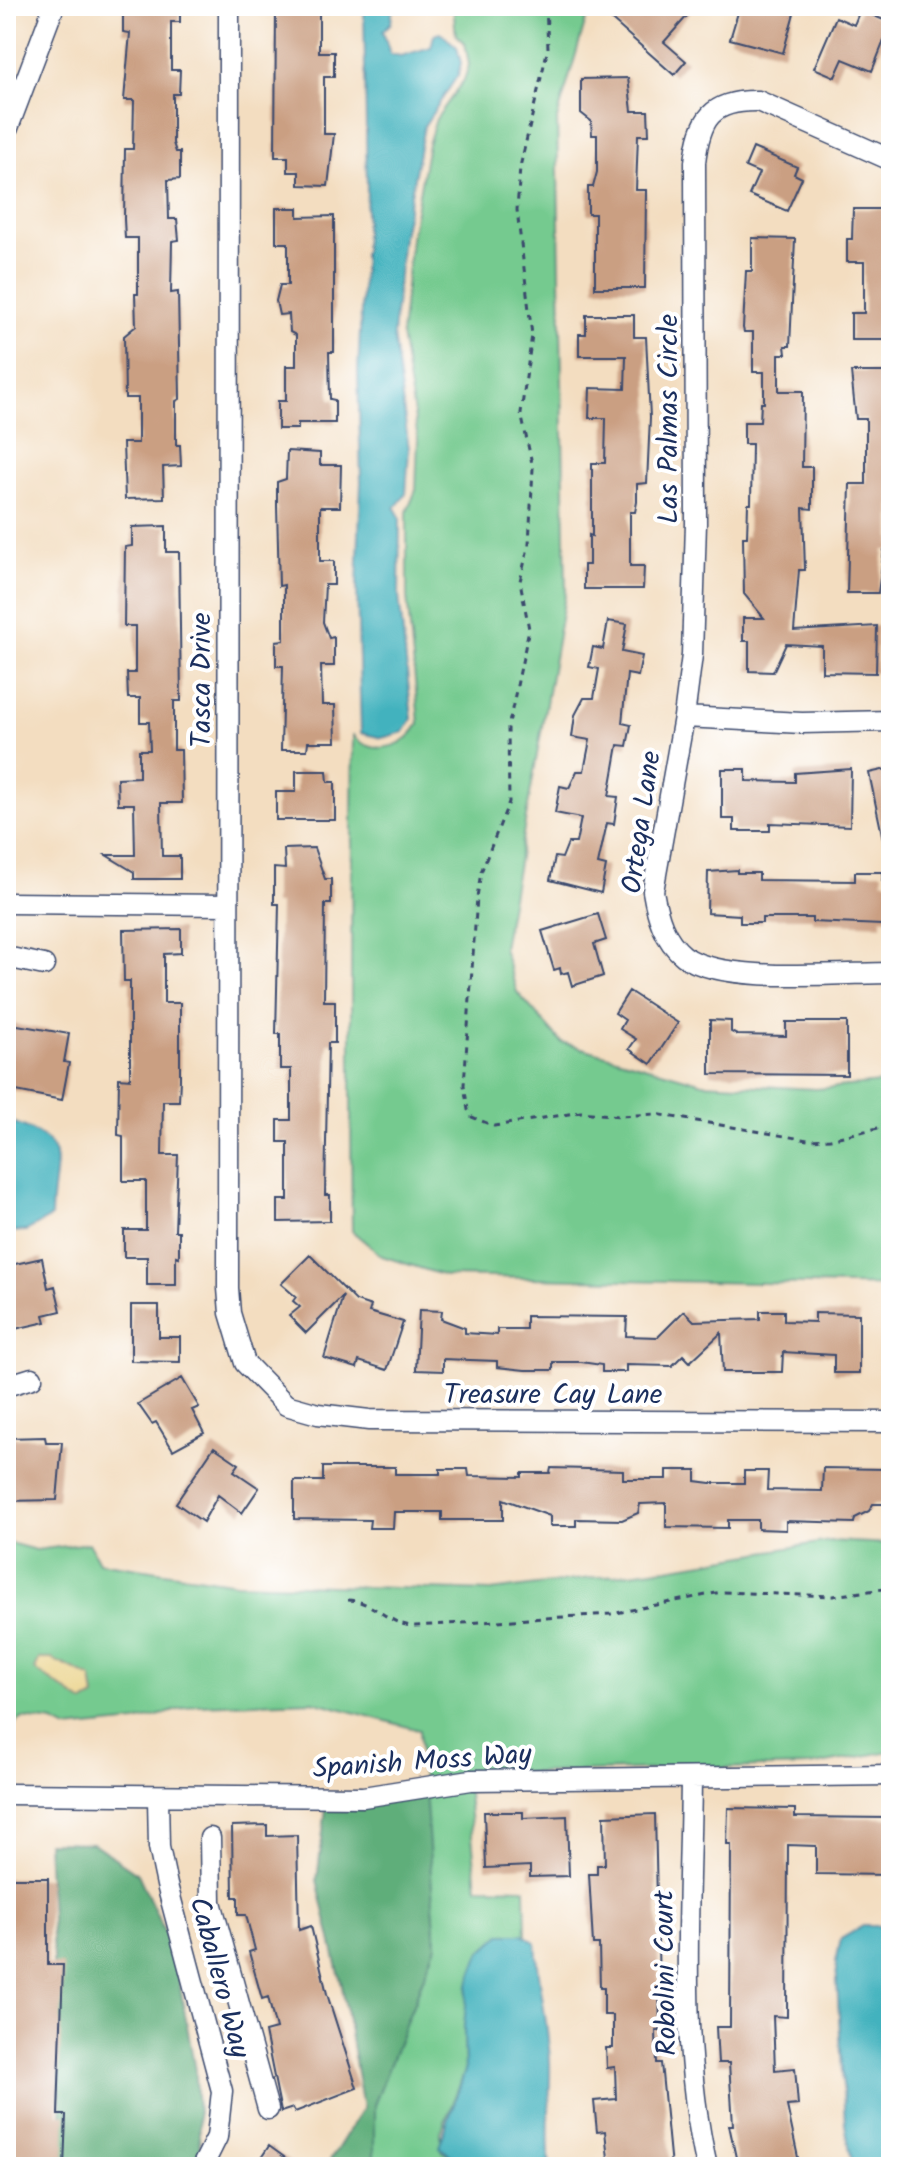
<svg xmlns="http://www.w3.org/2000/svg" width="897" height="2173" viewBox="0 0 897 2173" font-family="Kalam,sans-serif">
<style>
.green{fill:#74ca8f;stroke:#487c76;stroke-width:2}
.forest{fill:#5fae7a;stroke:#3d6e6c;stroke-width:2}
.sand{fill:#eeda9e;stroke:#84847e;stroke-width:2}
.water{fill:#43b2be;stroke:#2f708e;stroke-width:2}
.building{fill:#ca9f82}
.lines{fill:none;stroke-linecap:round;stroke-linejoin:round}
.minor-casing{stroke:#3b496d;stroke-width:23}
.path{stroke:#3b496d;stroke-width:3;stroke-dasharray:6 6;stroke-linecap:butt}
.minor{stroke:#fff;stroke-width:20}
.labels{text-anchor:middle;stroke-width:8;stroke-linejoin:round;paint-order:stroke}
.street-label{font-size:28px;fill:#1b2f5e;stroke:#fff}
</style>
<rect width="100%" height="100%" fill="#fff"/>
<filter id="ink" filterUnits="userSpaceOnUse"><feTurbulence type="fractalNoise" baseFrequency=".0125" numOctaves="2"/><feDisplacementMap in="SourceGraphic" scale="16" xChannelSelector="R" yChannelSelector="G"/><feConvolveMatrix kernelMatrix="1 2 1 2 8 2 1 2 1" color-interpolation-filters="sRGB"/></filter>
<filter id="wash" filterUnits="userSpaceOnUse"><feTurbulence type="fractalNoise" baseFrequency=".006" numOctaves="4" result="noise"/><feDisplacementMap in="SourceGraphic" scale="32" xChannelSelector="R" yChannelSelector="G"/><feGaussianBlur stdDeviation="1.8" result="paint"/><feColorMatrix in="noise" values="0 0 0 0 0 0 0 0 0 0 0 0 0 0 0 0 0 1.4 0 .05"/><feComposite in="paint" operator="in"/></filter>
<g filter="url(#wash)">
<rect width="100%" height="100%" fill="#f3ddc0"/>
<!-- green -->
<path class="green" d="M453 6H590L557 119 566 590 503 948 517 992 561 1042 703 1083 816 1089 891 1082V1286L445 1276 382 1256 352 1231C350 1065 351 900 353 735 371 758 409 747 419 723L407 596V512L416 490 418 439 401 335 411 238 428 144 436 119 464 80 469 65 465 43 456 35Z
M830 1541 891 1544V1751L810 1766 466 1774 477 1887 525 1888 526 1936 501 1934 480 1953 464 2026 465 2071 441 2132V2151L468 2167H374V2105L436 1945 419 1730 313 1701 196 1705 136 1722 67 1729 53 1722 23 1718 6 1730V1542L36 1550 89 1543 99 1562 236 1583 491 1591 668 1568Z"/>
<!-- forest -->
<path class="forest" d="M425 1790 436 1945 374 2105V2167H326L363 2108 342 1986 317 1880 327 1800Z
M47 1842 93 1843 138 1874 174 1952 196 2076 200 2152 190 2167H64Z"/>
<!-- sand -->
<path class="sand" d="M39 1659H52L92 1678 95 1697 84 1703 35 1670Z"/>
<!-- water -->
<path class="water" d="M364 6H393L391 23 383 31 390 54 401 56 431 47 434 35 441 33 457 47 461 63 458 75 424 126 403 236 393 335 409 449 406 494 395 508 400 517 399 596 412 719 404 732 382 738 361 733 357 587 361 482 358 371 367 192Z
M6 1120C76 1142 52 1160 51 1217L26 1231 6 1232Z
M863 1926H891V2167H853L845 2124 836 1962 841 1939Z
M501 1934H523L536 1943C538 1982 548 2022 550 2061 551 2097 546 2131 550 2167H468L439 2147 465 2071 464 2026 468 1985 480 1953Z"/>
<g id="blocks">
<!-- building -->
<path class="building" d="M123 6H180V22H171V70H180L179 94H173V143L176 152H180V179L168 180 169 219H177L179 240 172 241 171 293 178 292 180 399 176 401V445H180L181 466 163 467 164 498 125 499 123 443H138V398H125L124 336 136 326 135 294H138V238H125L124 219 125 149H133L134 100H124L130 33 123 32Z
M276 6H319V52H334V77H324V134H334L328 186 299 185V172H288V157H275Z
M612 6H696L664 42 686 61 674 75 605 14Z
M740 6H796L783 53 730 39Z
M860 10 891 23 872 71 843 59 835 77 814 68 836 17 854 25Z
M628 78 632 111H648L649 135H638L636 190H646L645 288H595V214H588V187H593L597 172V135H592L591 121 581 113V79Z
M753 148 797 167 794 174 802 178 787 211 749 195 759 173 745 167Z
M276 208H298V217L334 216V352H329L330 399 335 400V423H298V429H278V401H286V366H296V335L290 332 289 314 279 315 276 301 280 285H288V243H276Z
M853 209H890L891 340H851V313H864V262H847V239H852Z
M752 238 795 239 790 346H785L786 354H779V391H803L802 467H812V509L803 508 805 570H799L794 631 877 626 876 673 822 672V646L786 644 773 672 749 671V641H743V618H764L744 594 743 537H747L748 504H751L752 444H744V422H760L761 403H764V372H753V332H744L743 328 746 271H752Z
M586 315H634V337H646L650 417 647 483 637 484V502L635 512H630V566H644L643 589H584V565H589V535L592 536V463H605L606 418H589L590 388 625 389 626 356H579V334H586Z
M851 372H891V550H884L878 593H847L850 484H866V419H856Z
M287 451 320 453V465H341L340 507H320V561H334V585H325L323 622 329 638 334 637V666H321L322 705H335L336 742H308L307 750H281L283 666H276V641L284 640V585L279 586 277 506V482L286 479Z
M166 526V552H179L181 701H174V750H181L182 803H161L162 856H180V879H134V872L106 855H135L134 804H118L117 778 139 777V750H150L149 722H140V698H128L127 673H135V626H124L125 547 132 546V527Z
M608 621 627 624 622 652 642 656 638 676 627 674 622 723 631 725 627 746 618 745 609 796 618 797 614 824 607 823 598 864 606 866 601 893 550 880 555 857 562 858 568 843H576L581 818 555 813 560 786 569 788 577 771H584L590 740 572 737 575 715 584 698H594L599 669 589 667 593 647 603 649Z
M891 768V844H884L869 773Z
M722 769H746V781L795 782V773L851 769 850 826 770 823V831H734V819H722Z
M296 771H327L328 782H335V820H276V792H296Z
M314 848 325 879H331V904H325L324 1001H335V1043H328L326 1142 325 1195H330V1221L278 1222V1200H288V1142H278V1120H291V1069H280V1034H276L279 904H274V868L285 869 284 849Z
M737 870V873H759V880L855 881V872H883L882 880 891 882V918H882V925L812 922V918H762V923H740V915L707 913 708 872Z
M598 914 606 940 594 944 603 976 572 986 568 972 561 974 560 968 554 970 542 931Z
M181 929V953L164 954V1003H180V1079L179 1101H163L162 1155H178L175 1231H179V1257L176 1256V1285H147V1257H124V1230H146V1181H123V1136L118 1135 119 1078 130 1079V981H124L123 930Z
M629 991 678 1023 651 1064 629 1049 636 1039 620 1029 625 1020 615 1013Z
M710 1020 731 1021V1032L737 1035 786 1036V1022H847V1075L710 1074Z
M6 1023 69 1034 64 1062 69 1063 62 1100 6 1089Z
M310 1255 356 1301 371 1306 369 1312 403 1322 387 1370 359 1361 357 1368 324 1358 343 1296 306 1333 289 1316 300 1307 293 1301 296 1297 281 1284Z
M42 1258 48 1288 55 1286 61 1311 44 1315 46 1322 6 1331V1266Z
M131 1305H159V1337H180V1362L131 1361Z
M419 1310 442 1311 441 1319 465 1328V1333L497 1335V1329H526V1316L627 1317 626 1336 658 1337 684 1311 694 1321 760 1319V1311H784V1321L815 1322V1313L859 1314V1373H834V1355L783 1352 782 1372H723L721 1333 690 1362 683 1355 672 1366 626 1365V1372H602V1365L581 1362H553V1370H525L497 1367V1361L443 1359V1371L416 1370Z
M182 1378 199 1407 192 1410 204 1433 173 1450 156 1422 152 1424 138 1404Z
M45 1437 46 1442H62L57 1500 6 1501V1438Z
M214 1447 239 1464 234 1471 259 1488 242 1513 218 1495 203 1522 176 1503Z
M323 1467H395V1474H440V1469H468L469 1476 522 1477V1473H550L551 1468 623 1470V1479H667V1470H696V1481L711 1483H744V1471H768L767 1490 822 1491 823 1468 886 1469 885 1504H873L869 1511 855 1518 854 1523 786 1521V1530L758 1529V1520H728V1528L666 1527V1503L640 1504 638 1513 622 1520 576 1519V1526H550V1516L503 1499V1520H442V1512H394L393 1528H369L370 1520 294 1519V1481H323Z
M728 1808 795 1809V1817L891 1818V1875L816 1874V1846L788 1845 787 2017 773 2016 775 2070 795 2068 798 2105 787 2106 800 2167H738L729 2125H733L729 2063H718L716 2027H730L731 1844H727Z
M484 1812H523V1818L567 1816 569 1876 530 1877V1866L486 1868Z
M655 1814 660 2031H656L657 2063H661L671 2167H609L605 2131 597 2132 594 2101 616 2099 615 2067 607 2068 606 2048H613V2015H604V1988H600L599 1944H593L589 1874H597V1865H605L604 1816Z
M267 1825V1836L297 1835 299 1930 311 1926 327 1994 357 2088 295 2112 293 2108 281 2112 265 2032 276 2029 268 1997 262 1999 249 1952 255 1950 246 1915H238V1897H233L232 1826Z
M6 1878H48V1965H63L58 2115H66L64 2167H6Z
M269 2146 298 2167H255Z"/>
</g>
</g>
<g filter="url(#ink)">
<use href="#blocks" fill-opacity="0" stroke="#3b496d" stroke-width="2"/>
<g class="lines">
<defs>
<path id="minor" d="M229 6 228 1288 230 1313 245 1363 286 1405 318 1414 369 1420 891 1422
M6 133 54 6
M891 160 758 101C711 100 700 119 695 162L696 523 692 655 684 717 802 723 891 721
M684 717 653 891C657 915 664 940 684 956 721 984 843 973 891 973
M6 903 228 905
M6 957 44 965
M6 1386 32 1378
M691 1778C690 1906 678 2041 707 2167
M6 1794 363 1797 471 1780 891 1775
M158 1798 159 1847 167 1885 222 2091 217 2137 202 2167
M210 1838 211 1902 268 2109"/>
</defs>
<!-- minor casing -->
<use href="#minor" class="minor-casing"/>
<!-- path -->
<path class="path" d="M546 6 548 48 520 167 517 210 532 335 521 413 533 468 529 544 520 581 529 629 508 728 509 802 481 872 477 897 464 1085 468 1110 472 1117 494 1126 581 1112 619 1116 656 1114 808 1140 830 1139 891 1125
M348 1600C375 1601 389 1626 415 1626L611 1614 721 1592 833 1596 891 1588"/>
<!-- minor -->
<use href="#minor" class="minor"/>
</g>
</g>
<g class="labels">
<!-- street labels -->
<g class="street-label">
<text transform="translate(667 419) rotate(-90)" y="10">Las Palmas Circle</text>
<text transform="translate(200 680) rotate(-90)" y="10">Tasca Drive</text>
<text transform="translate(640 822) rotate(-82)" y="10">Ortega Lane</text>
<text x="553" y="1403">Treasure Cay Lane</text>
<text transform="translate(422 1760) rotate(-4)" y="10">Spanish Moss Way</text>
<text transform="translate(664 1973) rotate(-91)" y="10">Robolini Court</text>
<text transform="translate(221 1977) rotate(75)" y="10">Caballero Way</text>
</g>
</g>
<!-- margin -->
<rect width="897" height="2173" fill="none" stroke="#fff" stroke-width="32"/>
</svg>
